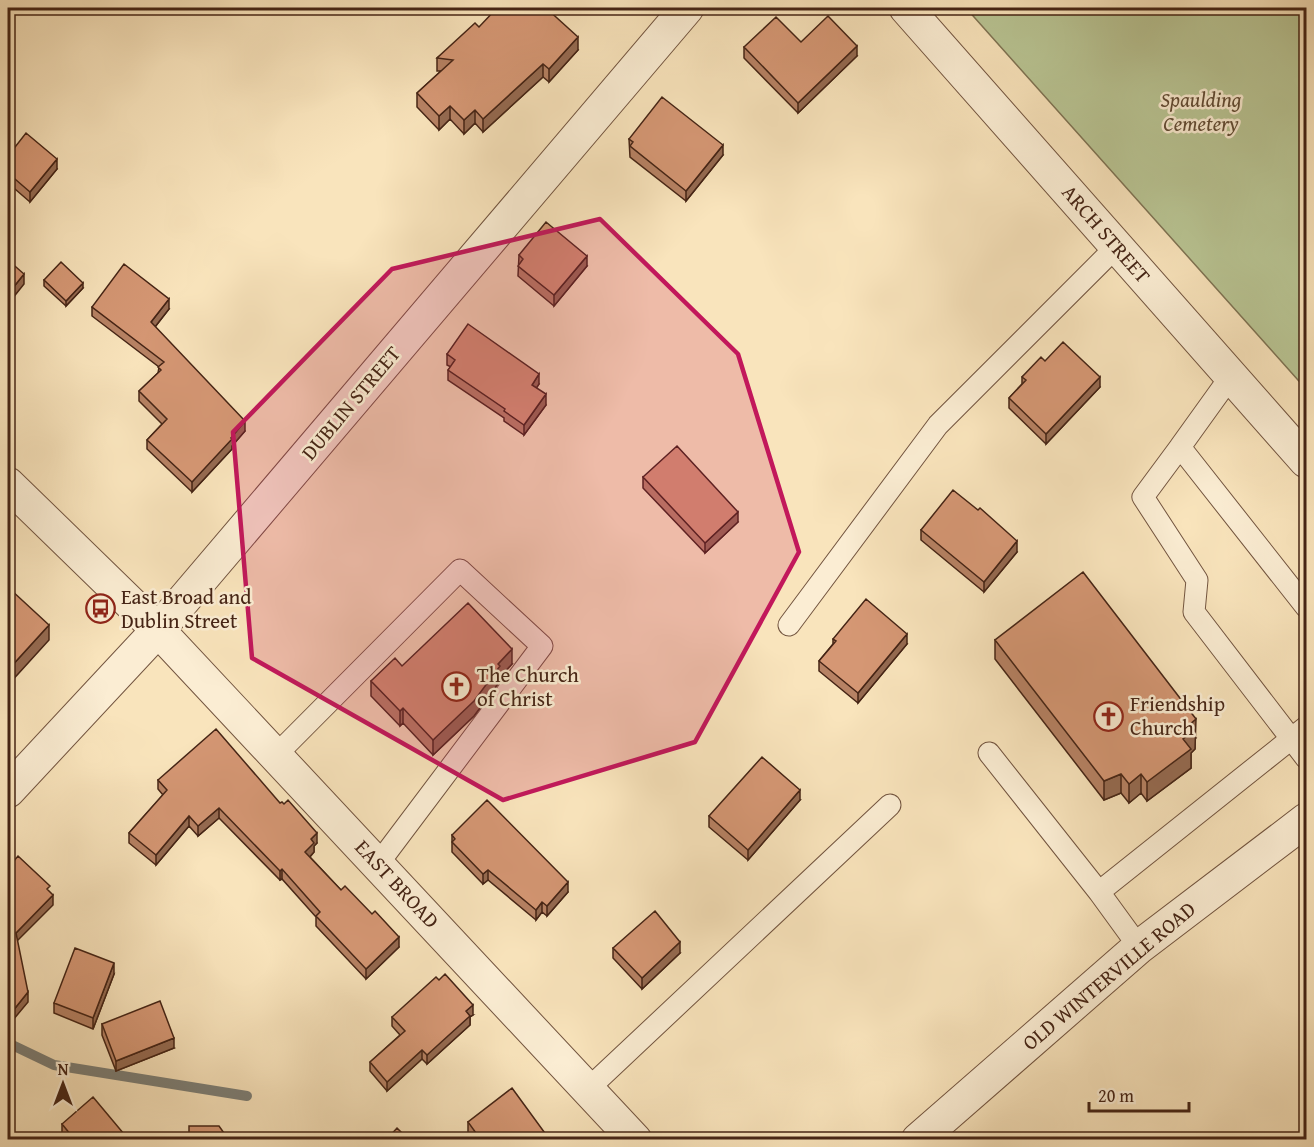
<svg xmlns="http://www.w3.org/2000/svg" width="1314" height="1147" viewBox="0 0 1314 1147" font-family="'Gentium Book Plus',serif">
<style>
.green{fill:#b9c594;stroke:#7f7454;stroke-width:1.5}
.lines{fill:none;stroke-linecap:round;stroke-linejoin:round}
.stream{stroke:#7c7f77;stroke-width:10}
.service-casing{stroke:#72543f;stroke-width:23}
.minor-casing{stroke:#72543f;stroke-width:35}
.service{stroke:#fbedd3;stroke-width:21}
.minor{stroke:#fbedd3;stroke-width:33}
.wall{fill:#b78264;stroke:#452415;stroke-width:1.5}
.shaded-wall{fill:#956a51;stroke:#452415;stroke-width:1.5}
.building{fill:#d59774;stroke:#452415;stroke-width:1.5}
.marked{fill:#c2185b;fill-opacity:0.2;stroke:#c2185b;stroke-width:4.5;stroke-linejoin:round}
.labels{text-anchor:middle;stroke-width:5;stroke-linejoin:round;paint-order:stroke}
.park-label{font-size:21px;font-style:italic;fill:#624c35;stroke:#fbedd3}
.street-label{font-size:21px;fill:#452415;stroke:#fbedd3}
.poi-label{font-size:21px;fill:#452415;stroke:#fbedd3;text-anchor:start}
</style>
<rect width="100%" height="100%" fill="#f9e4bc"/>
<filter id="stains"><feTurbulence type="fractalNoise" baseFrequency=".00333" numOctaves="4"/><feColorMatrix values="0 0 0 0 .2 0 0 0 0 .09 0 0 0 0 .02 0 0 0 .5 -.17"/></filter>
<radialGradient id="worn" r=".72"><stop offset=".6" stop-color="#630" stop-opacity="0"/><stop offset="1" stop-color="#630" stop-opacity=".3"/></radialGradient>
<!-- green -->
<path class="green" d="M966 8H1306V389Z"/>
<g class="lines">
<!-- stream -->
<path class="stream" d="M8 1043 54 1065 247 1096"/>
<defs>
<path id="service" d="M1231 376 1180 447 1306 607
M1180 447 1143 497 1197 580 1194 612 1306 758
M789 625 938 425 1117 246
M989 753 1099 892 1306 727
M276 755 460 570 542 646 378 864
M1099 892 1139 947
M588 1089 890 805"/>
<path id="minor" d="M906 8 1306 461
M8 484 158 630 635 1140
M8 791 158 630 687 8
M918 1140 1139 947 1306 820"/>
</defs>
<!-- service casing -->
<use href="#service" class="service-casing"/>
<!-- minor casing -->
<use href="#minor" class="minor-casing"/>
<!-- service -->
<use href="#service" class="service"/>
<!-- minor -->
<use href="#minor" class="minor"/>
</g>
<!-- wall -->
<path class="wall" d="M479 27 578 50 549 82 543 77 483 132 475 123 464 134 450 119 439 130 417 107V93L441 71H437V58Z
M801 42 857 56 798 113 744 58V47Z
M629 139 723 155 686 201 630 157Z
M8 156 57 169 30 202 8 183Z
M519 255 587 266 554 306 518 276Z
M44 280 83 288 66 306 44 286Z
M92 307 169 309 155 327 245 431 232 446V449L192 492 147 449V440L162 424 139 401V391L158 373 159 367 92 316Z
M447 354 539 384 536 388 546 405 524 435 504 421V418L448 380V370L451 367 447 365Z
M1045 361 1100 387 1046 444 1009 408V398L1022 384V377Z
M643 477 738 522 705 553 643 488Z
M921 530 1017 552 984 592 921 540Z
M833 639 907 644 858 703 819 671V661L833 644Z
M995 640 1196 738 1195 739V749L1191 753V768L1147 801 1141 793 1129 803 1121 793 1104 800 995 659Z
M512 664 500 677V681L474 716 433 755 403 723 400 726 371 696V681L402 666Z
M158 780 280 803 317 843 314 846V852L310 857 341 890 399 947 366 979 316 926V917L282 879 280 880 219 818 198 836 189 826 156 865 129 843V833L163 795 158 789Z
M800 800 748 860 709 827V816Z
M452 835 568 892 547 916 542 912 536 920 488 880 483 884 452 852Z
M613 948 680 953 642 989 613 958Z
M114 974 93 1029 54 1013V1003Z
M473 1015 470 1017V1025L427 1064 422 1059 387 1091 370 1071V1062L400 1035 392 1026V1017Z
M102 1024 174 1048 116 1071 102 1035Z
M468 1122 550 1140H473L468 1132Z
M62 1124 129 1140H66L62 1134Z"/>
<!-- shaded-wall -->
<path class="shaded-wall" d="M578 37V50L549 82V69Z
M857 46V56L798 113V103Z
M543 64V77L483 132V119Z
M450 106V119L439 130V116Z
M475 110V123L464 134V120Z
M723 145V155L686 201V191Z
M57 159V169L30 202V192Z
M587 256V266L554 306V295Z
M24 274V284L8 304V294Z
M83 283V288L66 306V301Z
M169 299V309L151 332V322Z
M539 374V384L532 395V385Z
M1100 377V387L1046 444V434Z
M546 394V405L524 435V425Z
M245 421V431L232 446V449L192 492V482Z
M738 512V522L705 553V543Z
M1017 541V552L984 592V582Z
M49 625V640L8 685V670Z
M907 634V644L858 703V693Z
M512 649V664L500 677V681L474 716 433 755V740L498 664Z
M403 708V723L400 726V711Z
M1196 719 1195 749 1191 753V768L1147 801V782L1183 739 1189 725Z
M1121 774V793L1104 800V781Z
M1141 774V793L1129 803V784Z
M800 790V800L748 860V850Z
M219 808V818L198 836V826Z
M189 816V826L156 865V855Z
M317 833V843L314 846V852L305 862V852L311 839Z
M282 869V879L280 880V871Z
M488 870V880L483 884V874Z
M568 882V892L547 916V906Z
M53 895V905L16 942V933Z
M542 902V912L536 920V910Z
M399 937V947L366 979V969Z
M680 942V953L642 989V978Z
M114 963V974L93 1029V1018Z
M28 992V1002L8 1026V1017Z
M473 1005V1015L470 1017V1025L427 1064V1055L466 1011Z
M174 1038V1048L116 1071V1061Z
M422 1050V1059L387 1091V1082Z"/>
<!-- building -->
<path class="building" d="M497 8H546L578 37 549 69 543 64 483 119 475 110 464 120 450 106 439 116 417 93 453 60 437 58 475 23 479 27Z
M828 16 857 46 798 103 744 47 776 17 801 42Z
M662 97 723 145 686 191 630 146 633 142 629 139Z
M26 133 57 159 30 192 8 173V156Z
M546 222 587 256 554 295 518 266 523 259 519 255Z
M8 260 24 274 8 294Z
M61 262 83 283 66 301 44 280Z
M124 264 169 299 151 322 245 421 231 438 232 439 192 482 147 440 167 419 139 391 161 370 158 367 164 362 92 307Z
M468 324 539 374 532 385 546 394 524 425 504 411 505 409 448 370 455 360 447 354Z
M1063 342 1100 377 1046 434 1009 398 1026 380 1022 377 1041 357 1045 361Z
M677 446 738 512 705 543 643 477Z
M953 490 978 510 980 508 1017 541 984 582 921 530Z
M1083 572 1196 719 1189 725 1195 730 1183 739 1191 749 1147 782 1141 774 1129 784 1121 774 1104 781 995 640Z
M10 589 49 625 8 670V592Z
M866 599 907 634 858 693 819 661 836 641 833 639Z
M468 603 512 649 498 664 500 666 474 701 433 740 403 708 400 711 371 681 395 658 402 666Z
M216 729 280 803 282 802 284 804 288 800 317 833 311 839 314 843 305 852 341 890 345 886 372 914 375 911 399 937 366 969 316 916 320 912 282 869 280 871 219 808 198 826 189 816 156 855 129 833 167 790 158 780Z
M762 757 800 790 748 850 709 816Z
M487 800 568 882 547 906 542 902 536 910 488 870 483 874 452 842 455 839 452 835Z
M18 856 50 886 47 889 53 895 16 933 28 992 8 1017V868Z
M655 911 680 942 642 978 613 948Z
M75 948 114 963 93 1018 54 1003Z
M445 974 473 1005 466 1011 470 1016 427 1055 422 1050 387 1082 370 1062 405 1031 392 1017 436 977 439 980Z
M160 1001 174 1038 116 1061 102 1024Z
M512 1088 550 1140H481L468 1122Z
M93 1097 129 1140H75L62 1124Z
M189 1126H219L229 1140H189Z
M397 1128 409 1140H386Z"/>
<!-- marked area -->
<path class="marked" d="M600 219 738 354 799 552 695 742 503 800 252 658 233 432 392 269Z"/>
<!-- icons -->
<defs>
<symbol id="bus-ring" viewBox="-11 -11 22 22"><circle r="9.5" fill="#fbedd3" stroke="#8f2418" stroke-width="1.5"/><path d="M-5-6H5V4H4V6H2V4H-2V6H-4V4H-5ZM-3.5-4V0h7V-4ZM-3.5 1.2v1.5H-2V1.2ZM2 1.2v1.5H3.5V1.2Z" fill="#8f2418"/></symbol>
<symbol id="church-ring" viewBox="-11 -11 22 22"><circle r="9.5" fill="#fbedd3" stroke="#8f2418" stroke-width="1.5"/><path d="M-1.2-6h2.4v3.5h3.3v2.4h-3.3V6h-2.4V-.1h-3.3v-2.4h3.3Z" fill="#8f2418"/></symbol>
</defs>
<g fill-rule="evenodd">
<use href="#bus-ring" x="84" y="592" width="33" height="33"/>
<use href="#church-ring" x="440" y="670" width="33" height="33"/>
<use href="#church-ring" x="1092" y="700" width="33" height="33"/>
</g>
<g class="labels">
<!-- park labels -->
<g class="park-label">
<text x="1201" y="107">Spaulding<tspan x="1201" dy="24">Cemetery</tspan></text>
</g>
<!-- street labels -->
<g class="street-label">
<text transform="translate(1106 234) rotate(49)" y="7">ARCH STREET</text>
<text transform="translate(351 403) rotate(-50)" y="7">DUBLIN STREET</text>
<text transform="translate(397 884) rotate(47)" y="7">EAST BROAD</text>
<text transform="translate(1109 976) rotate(-40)" y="7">OLD WINTERVILLE ROAD</text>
</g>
<!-- poi labels -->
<g class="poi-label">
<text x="121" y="604">East Broad and<tspan x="121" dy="24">Dublin Street</tspan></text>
<text x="477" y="682">The Church<tspan x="477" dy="24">of Christ</tspan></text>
<text x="1130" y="711">Friendship<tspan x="1130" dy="24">Church</tspan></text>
</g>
</g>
<!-- margin -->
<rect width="1314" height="1147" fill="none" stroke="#f9e4bc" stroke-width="30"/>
<rect x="9" y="9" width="1296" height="1129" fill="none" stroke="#452415" stroke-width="3"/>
<rect x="15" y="15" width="1284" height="1117" fill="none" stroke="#452415" stroke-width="1.5"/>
<!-- north arrow -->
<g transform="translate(63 1084)" stroke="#fbedd3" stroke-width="4.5" paint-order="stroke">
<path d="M0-4.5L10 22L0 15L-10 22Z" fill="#452415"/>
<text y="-9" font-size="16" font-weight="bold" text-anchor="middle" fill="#452415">N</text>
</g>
<!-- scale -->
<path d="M1089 1102v9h100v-9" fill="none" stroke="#452415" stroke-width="3"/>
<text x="1098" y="1102" font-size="18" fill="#452415" stroke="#fbedd3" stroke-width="4.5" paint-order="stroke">20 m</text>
<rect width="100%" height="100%" filter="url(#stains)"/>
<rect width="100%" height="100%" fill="url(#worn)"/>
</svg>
